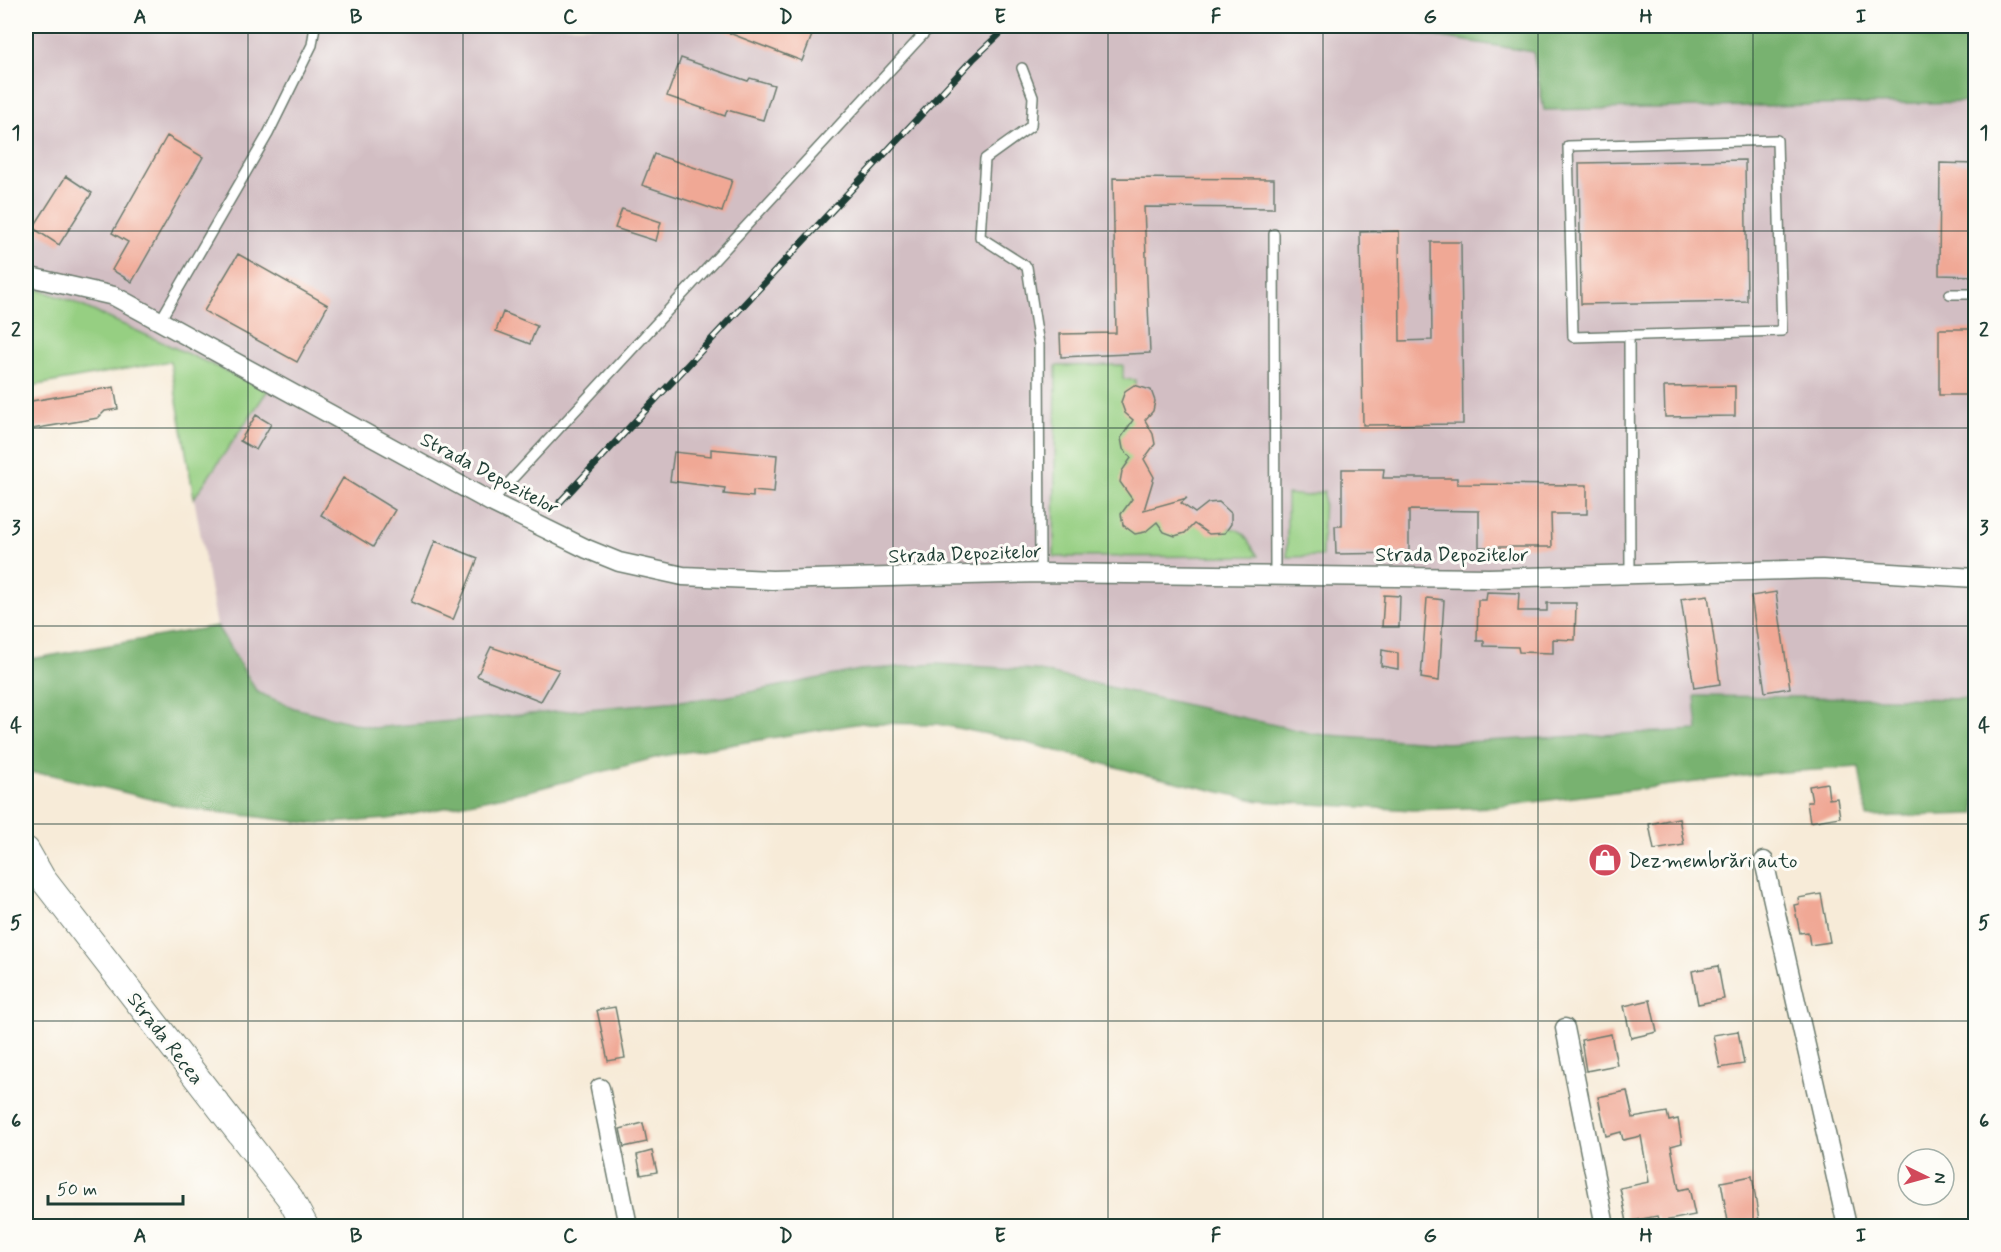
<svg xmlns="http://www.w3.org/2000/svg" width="2001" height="1252" viewBox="0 0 2001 1252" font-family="Mynerve,sans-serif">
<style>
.industrial{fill:#d2bec3}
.green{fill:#96cf82;stroke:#5a865b;stroke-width:1.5}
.forest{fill:#78b270;stroke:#4c7852;stroke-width:1.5}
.building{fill:#f0a895}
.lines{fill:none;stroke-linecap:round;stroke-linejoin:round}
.service-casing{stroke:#6b7a6d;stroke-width:12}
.minor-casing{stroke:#6b7a6d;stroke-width:21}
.secondary-casing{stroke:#6b7a6d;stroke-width:28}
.service{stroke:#fff;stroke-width:9}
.minor{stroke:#fff;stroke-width:18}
.secondary{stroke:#fff;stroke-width:26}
.rail-casing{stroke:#1f3d34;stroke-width:7}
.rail{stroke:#fdfcf7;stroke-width:4.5;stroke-dasharray:14;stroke-linecap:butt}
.grid{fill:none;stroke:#1f3d34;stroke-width:1.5;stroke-opacity:0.55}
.labels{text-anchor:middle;stroke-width:6;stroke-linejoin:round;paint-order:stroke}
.street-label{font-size:20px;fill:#1f3d34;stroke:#fdfcf7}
.poi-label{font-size:20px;fill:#1f3d34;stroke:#fdfcf7;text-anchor:start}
.neatline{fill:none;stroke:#1f3d34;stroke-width:2}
.grid-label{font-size:20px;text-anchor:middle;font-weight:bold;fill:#1f3d34}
</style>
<rect width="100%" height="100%" fill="#fdfcf7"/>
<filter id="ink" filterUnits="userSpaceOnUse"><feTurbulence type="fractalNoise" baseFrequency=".0167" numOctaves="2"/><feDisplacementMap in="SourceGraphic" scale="12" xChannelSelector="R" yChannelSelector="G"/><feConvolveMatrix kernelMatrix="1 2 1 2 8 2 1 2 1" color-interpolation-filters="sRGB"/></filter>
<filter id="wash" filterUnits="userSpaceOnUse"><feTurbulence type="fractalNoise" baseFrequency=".008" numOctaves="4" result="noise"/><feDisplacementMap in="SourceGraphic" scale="24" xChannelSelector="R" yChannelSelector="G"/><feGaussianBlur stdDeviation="1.35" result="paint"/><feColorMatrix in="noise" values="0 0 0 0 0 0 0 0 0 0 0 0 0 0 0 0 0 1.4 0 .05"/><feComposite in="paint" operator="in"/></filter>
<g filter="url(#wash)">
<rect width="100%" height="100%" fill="#f7ebd8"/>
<!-- industrial -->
<path class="industrial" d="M26 26H1375L1533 52 1544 110 1975 102V699L1695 696 1699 730 1445 743 1314 734 1035 670 937 664 860 670 725 697 372 728 294 708 257 692 217 626 194 498 268 390 26 285Z"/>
<!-- green -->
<path class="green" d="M26 285 71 301 268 390 194 498 170 361 26 387Z
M1123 365V379L1135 380 1138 516 1236 529 1243 533 1258 556 1054 557 1056 366Z
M1324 491 1322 556 1287 557V494L1308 496Z"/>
<!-- forest -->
<path class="forest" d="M1375 26H1901L1975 34V102L1544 110 1533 52Z
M217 626 257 692 294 708 372 728 725 697 860 670 937 664 1035 670 1314 734 1445 743 1698 730 1695 696 1975 699V814L1867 817 1859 767 1769 773 1493 807 1413 810 1259 801 1138 773 1017 740 937 724 862 723 662 756 529 791 388 819 316 824 192 809 49 774 26 773V660Z"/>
<g id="blocks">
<!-- building -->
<path class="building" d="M711 26H802L814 30 802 61Z
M681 58 748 81 750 78 774 85 763 120 727 110 725 116 667 96Z
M167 136 203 157 132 282 112 270 128 242 112 233Z
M654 154 732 180 722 212 642 185Z
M1745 160 1747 301 1581 304 1579 163Z
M1940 163 1976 164V276L1939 275Z
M66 176 92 193 59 245 33 228Z
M1113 178 1274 179V208L1144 207 1150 353 1061 357 1060 334 1116 333Z
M622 209 661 222 656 241 615 228Z
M1399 231 1400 341 1432 340 1431 242H1461L1463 424 1363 425 1360 232Z
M238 254 328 305 297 362 204 311Z
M503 312 537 326 530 344 496 331Z
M1939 329H1976V395H1939Z
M1134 385 1151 390 1155 401 1153 411 1145 420 1153 434 1155 444 1144 459 1154 477 1144 510 1187 498 1181 503 1195 513 1208 503 1219 502 1231 513V524L1225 533 1209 534 1194 524 1185 533 1175 536 1164 532 1157 522 1145 532 1135 534 1123 525 1121 514 1132 499 1120 482 1122 471 1131 458 1123 449 1121 438 1133 420 1125 413 1121 402 1125 391Z
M1735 386V416L1665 417 1664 387Z
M114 387 118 409 105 411 98 418 26 430V402Z
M256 415 271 424 256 450 240 441Z
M711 449 777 455 774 493 753 491V497L724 494 725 488 670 481 674 452 711 456Z
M1342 469H1384L1383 478H1457V484L1587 485V514H1551L1552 547H1479V511L1409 510V553L1336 554 1335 526H1342Z
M343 478 395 510 373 547 321 515Z
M435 541 478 558 453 620 411 602Z
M1487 592 1519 593 1518 611H1547V603H1576L1575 640 1553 639V653L1519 652 1518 647 1484 646V641H1477L1478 600H1486Z
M1776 592 1790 688 1765 692 1751 596Z
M1384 595 1400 596 1399 627H1382Z
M1708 595 1720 684 1694 688 1681 599Z
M1427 598 1444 600 1439 681 1421 678Z
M491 647 559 670 541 701 477 676Z
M1382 650 1398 653V669L1381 666Z
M1827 783 1829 799 1837 798 1840 817 1810 822 1807 802H1812L1809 786Z
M1679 818 1684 845 1654 850 1649 824Z
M1821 894 1830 942 1810 945 1808 932 1800 933 1794 905 1799 904 1798 898Z
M1718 966 1724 999 1698 1004 1692 971Z
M1650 1000 1657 1032 1631 1038 1624 1006Z
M615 1007 625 1058 608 1061 597 1010Z
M1738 1031 1744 1064 1720 1068 1713 1035Z
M1611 1034 1617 1065 1586 1071 1581 1040Z
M1627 1091 1633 1118 1667 1112 1669 1121 1678 1119 1682 1143 1671 1146 1679 1190 1689 1188 1695 1215 1659 1222 1657 1216 1627 1222 1620 1188 1649 1182 1641 1136 1623 1140 1621 1132 1606 1136 1598 1097Z
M643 1123 647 1142 624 1147 620 1129Z
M652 1151 657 1172 641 1175 637 1155Z
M1752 1176 1760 1227H1729L1721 1182Z"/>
</g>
</g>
<g filter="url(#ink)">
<use href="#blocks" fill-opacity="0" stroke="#6b7a6d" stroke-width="1.5"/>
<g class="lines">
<defs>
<path id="service" d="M1022 68 1033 97 1031 126 985 159 980 237 1027 267 1039 345 1040 573
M1777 140 1782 331 1573 337 1568 146Z
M1274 234 1275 575
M1950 294H1976
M161 319 268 134 312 45 315 26
M1629 335 1630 576
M491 502 931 26"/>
<path id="minor" d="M26 276 114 296 491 502 587 549 619 562 683 576 772 580 1040 573 1489 578 1822 569 1976 578
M1764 861 1847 1226
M1565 1028 1605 1226
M600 1088 628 1226"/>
<path id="secondary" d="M26 850 42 878 290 1198 305 1226"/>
</defs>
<!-- service casing -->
<use href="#service" class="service-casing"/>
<!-- minor casing -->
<use href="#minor" class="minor-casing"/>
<!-- secondary casing -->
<use href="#secondary" class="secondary-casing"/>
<!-- service -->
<use href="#service" class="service"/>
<!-- minor -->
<use href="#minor" class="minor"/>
<!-- secondary -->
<use href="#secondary" class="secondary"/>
<defs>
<path id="rail" d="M560 502 973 59 1008 26"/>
</defs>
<!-- rail casing -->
<use href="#rail" class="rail-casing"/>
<!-- rail -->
<use href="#rail" class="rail"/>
</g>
</g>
<!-- grid -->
<path class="grid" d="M248 26V1226M463 26V1226M678 26V1226M893 26V1226M1108 26V1226M1323 26V1226M1538 26V1226M1753 26V1226M26 231H1976M26 428H1976M26 626H1976M26 824H1976M26 1021H1976"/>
<!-- icons -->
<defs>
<symbol id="shop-disc" viewBox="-11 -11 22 22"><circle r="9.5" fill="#d1495b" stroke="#fdfcf7"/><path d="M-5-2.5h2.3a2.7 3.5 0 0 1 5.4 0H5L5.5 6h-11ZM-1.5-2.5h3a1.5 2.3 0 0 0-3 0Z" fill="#fff"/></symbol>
</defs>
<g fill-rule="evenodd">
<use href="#shop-disc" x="1586" y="841" width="38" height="38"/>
</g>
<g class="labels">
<!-- street labels -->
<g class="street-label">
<text transform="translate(490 473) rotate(28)" y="7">Strada Depozitelor</text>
<text transform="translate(965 553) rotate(-2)" y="7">Strada Depozitelor</text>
<text x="1452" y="561">Strada Depozitelor</text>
<text transform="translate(166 1038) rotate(52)" y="7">Strada Recea</text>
</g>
<!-- poi labels -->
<g class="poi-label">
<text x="1628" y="867">Dezmembrări auto</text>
</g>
</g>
<!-- margin -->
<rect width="2001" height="1252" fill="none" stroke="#fdfcf7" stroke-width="66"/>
<!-- north arrow -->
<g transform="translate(1926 1177) rotate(95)"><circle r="28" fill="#fdfcf7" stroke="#a4b0a9" stroke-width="1.5"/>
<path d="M0-4.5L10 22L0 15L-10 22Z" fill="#d1495b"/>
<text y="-9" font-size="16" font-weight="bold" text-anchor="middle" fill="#1f3d34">N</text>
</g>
<!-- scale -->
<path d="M48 1195v9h135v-9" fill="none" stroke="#1f3d34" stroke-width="3"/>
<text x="57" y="1195" font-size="18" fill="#1f3d34" stroke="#fdfcf7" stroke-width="4.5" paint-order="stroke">50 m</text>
<rect x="33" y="33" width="1935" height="1186" class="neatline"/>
<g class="grid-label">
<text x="140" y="23">A</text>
<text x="356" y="23">B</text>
<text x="570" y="23">C</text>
<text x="786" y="23">D</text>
<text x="1000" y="23">E</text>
<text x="1216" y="23">F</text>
<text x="1430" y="23">G</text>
<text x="1646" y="23">H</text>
<text x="1861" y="23">I</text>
<text x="16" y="139">1</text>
<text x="1984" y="139">1</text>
<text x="16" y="336">2</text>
<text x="1984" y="336">2</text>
<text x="16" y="534">3</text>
<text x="1984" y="534">3</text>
<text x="16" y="732">4</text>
<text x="1984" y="732">4</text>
<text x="16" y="929">5</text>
<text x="1984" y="929">5</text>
<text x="16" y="1127">6</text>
<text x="1984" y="1127">6</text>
<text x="140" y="1242">A</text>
<text x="356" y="1242">B</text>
<text x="570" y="1242">C</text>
<text x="786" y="1242">D</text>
<text x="1000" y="1242">E</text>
<text x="1216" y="1242">F</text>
<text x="1430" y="1242">G</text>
<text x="1646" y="1242">H</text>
<text x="1861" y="1242">I</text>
</g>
</svg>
